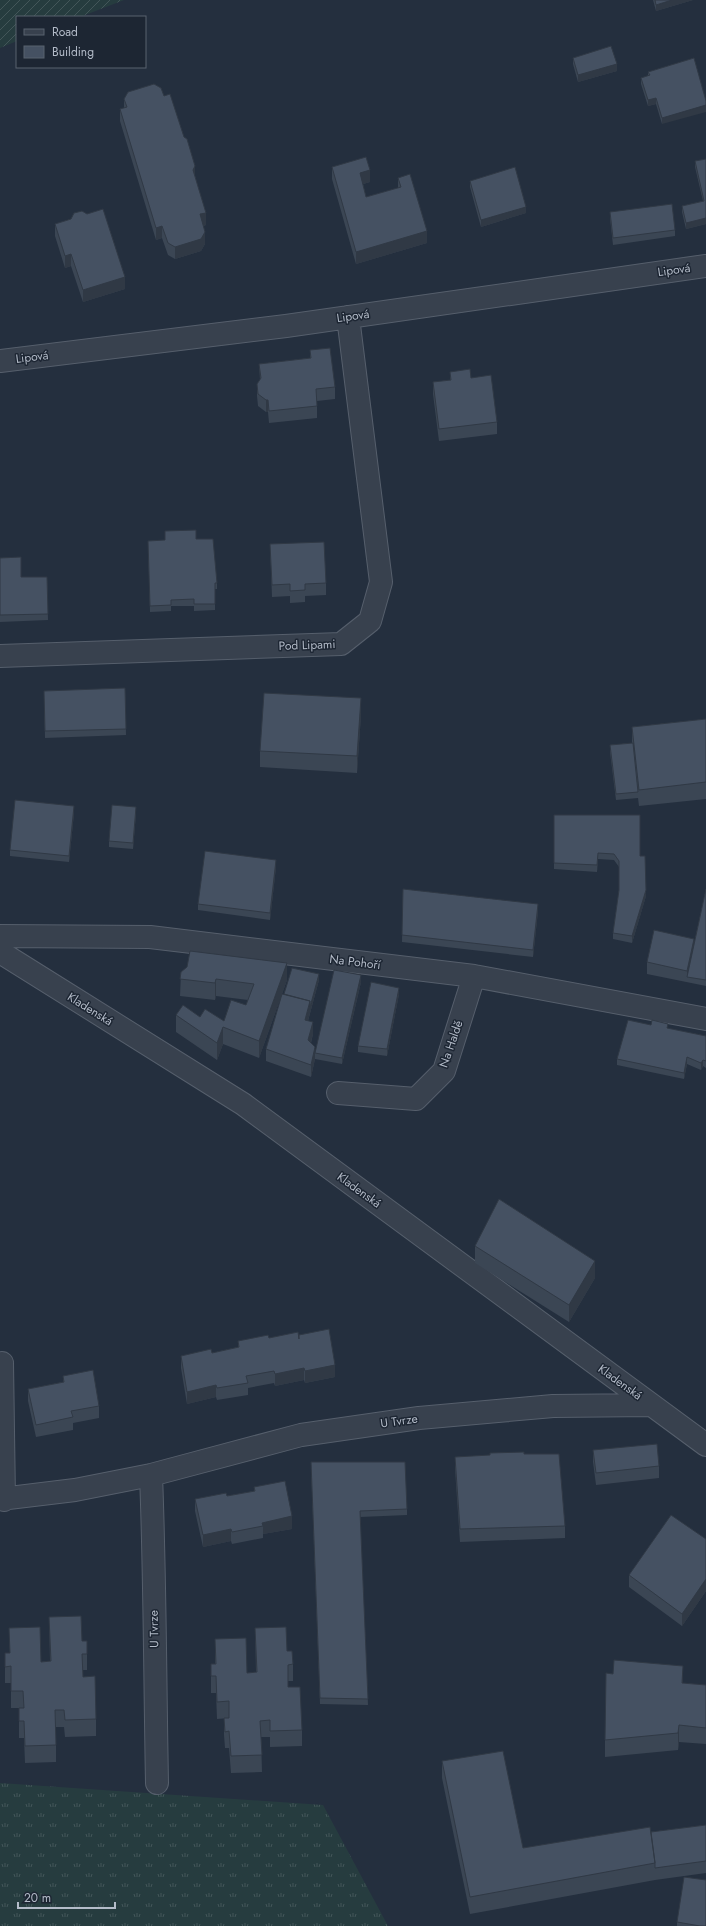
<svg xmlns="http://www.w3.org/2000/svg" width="706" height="1926" viewBox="0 0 706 1926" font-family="Jost,sans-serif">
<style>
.grass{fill:url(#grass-tufts)}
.garden{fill:url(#garden-furrows)}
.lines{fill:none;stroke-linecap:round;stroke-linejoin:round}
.minor-casing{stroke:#565f6c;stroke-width:24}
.minor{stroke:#38414e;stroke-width:22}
.wall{fill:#3b4654}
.shaded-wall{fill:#303945}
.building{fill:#455162;stroke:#303945}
.labels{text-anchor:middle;stroke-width:3;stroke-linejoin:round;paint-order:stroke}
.street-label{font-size:12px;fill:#b4bcc9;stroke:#1d2633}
</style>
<defs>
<pattern id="grass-tufts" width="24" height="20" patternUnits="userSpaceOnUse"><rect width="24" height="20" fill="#263c3f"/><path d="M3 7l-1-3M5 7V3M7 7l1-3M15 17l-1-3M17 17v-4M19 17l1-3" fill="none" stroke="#435659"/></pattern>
<pattern id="garden-furrows" width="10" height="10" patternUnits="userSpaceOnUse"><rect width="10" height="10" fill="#263c3f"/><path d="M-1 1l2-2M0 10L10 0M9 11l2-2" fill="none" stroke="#435659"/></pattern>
</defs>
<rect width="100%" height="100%" fill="#242f3e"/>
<!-- grass -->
<path class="grass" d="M0 1783 323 1805 388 1926H0Z"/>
<!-- garden -->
<path class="garden" d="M0 0H124L80 17H17V41L0 48Z"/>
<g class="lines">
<defs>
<path id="minor" d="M0 361 286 326 706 266
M0 656 341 644 370 621 381 582 348 317
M0 936 150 937 474 976 706 1019
M0 952 243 1104 706 1445
M338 1093 416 1099 444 1071 474 976
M2 1363 4 1500
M151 1475C155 1577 155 1680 157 1783
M0 1499 75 1490 151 1475 301 1435 419 1418 553 1406 652 1405"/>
</defs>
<!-- minor casing -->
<use href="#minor" class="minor-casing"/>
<!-- minor -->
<use href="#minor" class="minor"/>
</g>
<!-- wall -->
<path class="wall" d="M653 0H693L656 11Z
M573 58 617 71 578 82 573 64Z
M694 58 662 124 656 104 648 106 641 84V78L648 76V72Z
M164 96 195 176 206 225 203 226 205 244 201 251 175 259 168 255 162 238 156 240 120 121V109L124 108V99Z
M706 159V224L686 229 682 212V206L703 201 695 167V161Z
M332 167 370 182 363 184 366 197 398 188V178L427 243 356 264 332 179Z
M470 181 526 213 481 227 470 187Z
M610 212 675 230V236L613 245 610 218Z
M87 214 125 289 83 302 71 266 65 268 55 236V224Z
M310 350 335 387V399L317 401V418L269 423 268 412H266L258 406 257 396V384L260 380 259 364 310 358Z
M450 372 497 422V434L439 441 433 394V382L450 380Z
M196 539 217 583V589H215V610L194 611V606H171V611L150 612 148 541Z
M270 544 326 583V595L305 596V602L290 603V596L272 597Z
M0 558 21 577H47L48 620 0 622Z
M125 688 126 735 45 738 44 691Z
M361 715 357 773 260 767V751Z
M706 719V799L639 806 638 798 616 800 610 752V745L632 743V727Z
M74 813 69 862 10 856V850Z
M136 813 133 849 109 847V841Z
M554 815 640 856 646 896 632 943 613 939V933L619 890V867L614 860 598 859 597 872 554 869Z
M276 867 270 920 198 910V904Z
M403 889 538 911 533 957 402 942Z
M706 889V986L647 974V962L694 944Z
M181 972 287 980 259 1058 223 1044 217 1060 176 1032V1015L200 1017 224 1021 246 1005 248 1000 216 996 215 1000 180 996Z
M319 980 308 1021 313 1034 311 1043 315 1053 361 982 342 1064 315 1059 311 1077 266 1061V1049L284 994Z
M399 994 387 1056 358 1052V1046Z
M651 1025 706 1036V1068L703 1066 701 1070 687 1064 684 1079 617 1065V1059Z
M475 1246 595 1278 569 1322 475 1263Z
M269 1338 299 1339 335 1377 305 1383 304 1380 275 1386 274 1383 248 1388V1395L217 1400 216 1397 187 1404 181 1368V1356L212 1353 238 1347V1341Z
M63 1376 99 1406V1418L73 1423V1430L36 1437 28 1401V1389L63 1382Z
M593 1450 659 1466V1478L596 1485 593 1462Z
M524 1454 565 1526V1538L460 1542 455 1469V1457Z
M311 1468 407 1509V1515L360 1517 368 1705 320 1704Z
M254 1487 292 1529 263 1534V1538L232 1544 231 1541 203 1547 195 1511V1499L227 1496 254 1491Z
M706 1539V1591L682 1626 629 1587V1575Z
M49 1617 82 1641 87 1654V1670H83V1677L96 1719V1736L65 1737 64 1727H56V1762L25 1763 24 1738H19V1708H23H11V1683H5V1653H10L9 1628 41 1662 50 1661Z
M255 1628 287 1651 293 1664V1681H288V1687L302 1730V1746L270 1747V1737H261L262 1772 231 1773 229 1748H225L224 1735V1718H229L217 1719 216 1693H211V1664H215V1639L247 1673 256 1672Z
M613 1674 683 1683 706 1685V1744L679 1742 678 1750 605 1757V1740Z
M442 1761 523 1848 706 1825V1873L655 1880 470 1914 442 1778Z
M677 1922 706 1926H677Z"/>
<!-- shaded-wall -->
<path class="shaded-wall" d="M672 0H693L656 11V5Z
M617 64V71L578 82V75Z
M656 98V104L648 106V100Z
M706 105V112L662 124V118Z
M195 166V178L193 170Z
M370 170V182L360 185V173Z
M526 207V213L481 227V220Z
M206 213V225L200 227V214Z
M706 218V224L686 229V223Z
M162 226V238L156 240V228Z
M427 231V243L356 264V252Z
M205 232V244L201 251 175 259V247Z
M71 254V266L65 268V256Z
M125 277V289L83 302V290Z
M266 400H268V412H266Z
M361 698V715L357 773V756Z
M74 806V813L69 862V856Z
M136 807V813L133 849V843Z
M598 853V859L597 872V865Z
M276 860V867L270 920V913Z
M646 890V896L632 943V936Z
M538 904V911L533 957V950Z
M694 939V951L687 977V971Z
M287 963V980L259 1058V1041Z
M319 974V980L310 1013V1007Z
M361 975V982L342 1064V1058Z
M216 979V996L215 1000V983Z
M399 988V994L387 1056V1049Z
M310 1001V1013L305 1032V1020Z
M313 1022V1034L308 1052V1040Z
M223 1027V1044L217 1060V1043Z
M315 1047V1059L311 1077V1065Z
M687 1057V1064L684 1079V1073Z
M703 1060V1066L701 1070V1063Z
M595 1261V1278L569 1322V1305Z
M335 1365V1377L305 1383V1371Z
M304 1368V1380L275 1386V1374Z
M216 1385V1397L187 1404V1392Z
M292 1516V1529L263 1534V1526L262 1523Z
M231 1529V1541L203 1547V1535Z
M706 1579V1591L682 1626V1614Z
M683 1666V1683H682Z
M679 1725V1742L678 1750V1733Z"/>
<!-- building -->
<path class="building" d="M655 0H672L656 5Z
M611 46 617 64 578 75 573 58Z
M694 58 706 101V105L662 118 656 98 648 100 641 78 650 75 648 72Z
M154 84 161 88 164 96 170 94 184 137 187 139 195 166 193 170 206 213 200 214 205 232 201 239 175 247 168 243 162 226 156 228 120 109 127 107 124 99 128 92Z
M366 157 370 170 360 173 366 197 401 187 398 178 410 174 427 231 356 252 332 167Z
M706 159V218L686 223 682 206 704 201 695 161Z
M515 167 526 207 481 220 470 181Z
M672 204 675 230 613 238 610 212Z
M103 209 125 277 83 290 71 254 65 256 55 224 71 219 74 213 82 211 87 214Z
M330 348 335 387 316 389 317 406 269 411 268 400H266L258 394 257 384 261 378 259 364 311 358 310 350Z
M470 369 471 378 491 375 497 422 439 429 433 382 451 380 450 372Z
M196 530V539H213L217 583H215V604H194V599L171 600V605L150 606 148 541 165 540V531Z
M324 542 326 583 305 584V590L290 591V584L272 585 270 544Z
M21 557V577H47L48 614 0 615V558Z
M125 688 126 729 45 731 44 691Z
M264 693 361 698 357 756 260 751Z
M706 719V782L639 790 632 727Z
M633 743 638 792 616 794 610 745Z
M15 800 74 806 69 856 10 850Z
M112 805 136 807 133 843 109 841Z
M554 815H640V856H645L646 890 632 936 613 933 619 890V861L614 854 598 853 597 865 554 863Z
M205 851 276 860 270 913 198 904Z
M403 889 538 904 533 950 402 935Z
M706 889V980L687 977Z
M654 930 694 939 687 971 647 962Z
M190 951 287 963 259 1041 223 1027 217 1043 176 1015 183 1005 200 1017 205 1009 224 1021 231 1000 246 1005 254 984 216 979 215 983 180 979 181 972 187 967Z
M292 968 319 974 310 1007V1001L284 994Z
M334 970 361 975 342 1058 315 1053Z
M371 982 399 988 387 1049 358 1046Z
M282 994 310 1001 305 1020 313 1022 308 1040 315 1047 311 1065 266 1049Z
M628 1020 651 1025 652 1020 668 1024 667 1028 706 1036V1061L703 1060 701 1063 687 1057 684 1073 617 1059Z
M499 1199 595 1261 569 1305 475 1246Z
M329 1329 335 1365 305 1371 304 1368 275 1374 274 1371 246 1376 248 1383 217 1388 216 1385 187 1392 181 1356 211 1349 212 1353 239 1347 238 1341 268 1335 269 1338 298 1332 299 1339V1335Z
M93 1370 99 1406 71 1411 73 1417 36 1425 28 1389 64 1382 63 1376Z
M657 1444 659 1466 596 1473 593 1450Z
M524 1452V1454H559L565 1526 460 1529 455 1457 490 1455V1453Z
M311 1462H405L407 1509 360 1511 368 1699 320 1698Z
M285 1481 292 1516 262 1523 263 1526 232 1532 231 1529 203 1535 195 1499 226 1493 227 1496 255 1491 254 1487Z
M671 1515 706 1539V1579L682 1614 629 1575Z
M81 1616 82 1641H87V1654H82L83 1677 95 1676 96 1719 65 1720 64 1710H55L56 1745 25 1746 24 1721H19V1708H24L23 1691H11V1666L5 1667V1653H10L9 1628 40 1627 41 1662 51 1661 49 1617Z
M286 1627 287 1651H292L293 1664 288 1665V1687H300L302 1730 270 1731V1720L260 1721 262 1755 231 1756 229 1731 225 1732 224 1718H229V1701L217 1702 216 1676H211V1664H216L215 1639 246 1638 247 1673 257 1672 255 1628Z
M614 1660 683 1666 682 1683 706 1685V1728L679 1725 678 1733 605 1740 606 1673 613 1674Z
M503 1751 523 1848 650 1827 655 1863 470 1897 442 1761Z
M706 1825V1861L655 1868V1863L651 1832Z
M684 1877 706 1880V1926H700L677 1922Z"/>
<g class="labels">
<!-- street labels -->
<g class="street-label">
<text transform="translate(674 270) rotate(-8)" y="4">Lipová</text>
<text transform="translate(353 316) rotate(-8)" y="4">Lipová</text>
<text transform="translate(32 357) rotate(-7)" y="4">Lipová</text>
<text transform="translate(307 645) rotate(-2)" y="4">Pod Lipami</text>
<text transform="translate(355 962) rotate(7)" y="4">Na Pohoří</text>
<text transform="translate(90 1009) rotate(32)" y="4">Kladenská</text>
<text transform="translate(451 1044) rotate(-71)" y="4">Na Haldě</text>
<text transform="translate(359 1190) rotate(36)" y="4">Kladenská</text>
<text transform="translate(620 1382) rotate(36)" y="4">Kladenská</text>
<text transform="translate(399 1421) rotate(-8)" y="4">U Tvrze</text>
<text transform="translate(154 1629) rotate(-91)" y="4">U Tvrze</text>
</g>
</g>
<!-- legend -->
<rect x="16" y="16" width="130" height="52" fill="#1d2633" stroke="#59626f"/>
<rect x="24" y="29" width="20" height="6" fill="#38414e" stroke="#59626f"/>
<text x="52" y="36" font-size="12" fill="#b4bcc9">Road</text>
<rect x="24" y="46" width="20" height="12" fill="#455162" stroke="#59626f"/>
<text x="52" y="56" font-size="12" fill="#b4bcc9">Building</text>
<!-- scale -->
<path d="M18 1902v6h97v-6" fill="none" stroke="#b4bcc9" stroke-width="2"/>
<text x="24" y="1902" font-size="12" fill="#b4bcc9" stroke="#1d2633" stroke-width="3" paint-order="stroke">20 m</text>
</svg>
